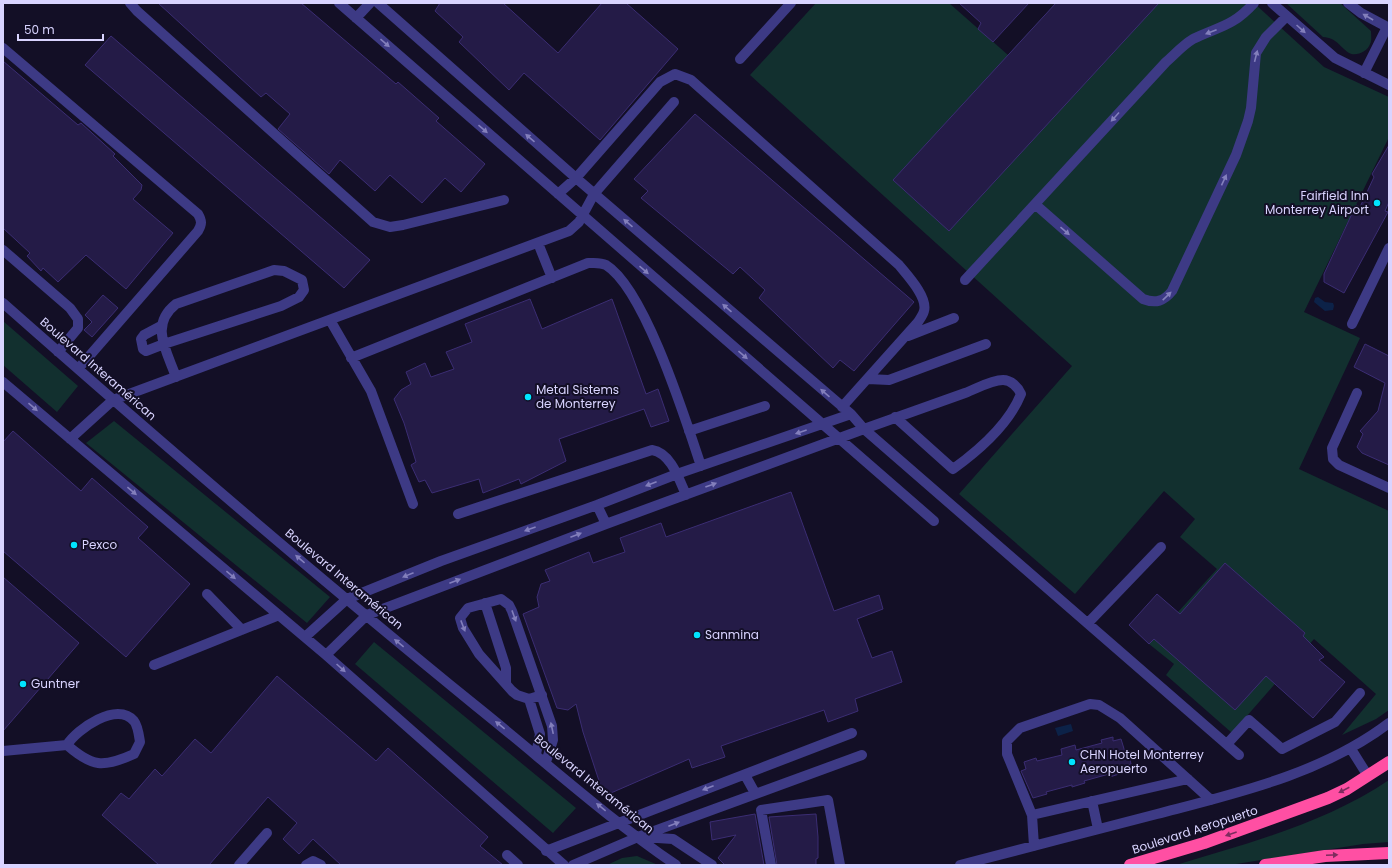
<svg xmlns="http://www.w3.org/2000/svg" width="1392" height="868" viewBox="0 0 1392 868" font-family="Poppins,sans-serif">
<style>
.green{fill:#12302f}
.water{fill:#0c2248}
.building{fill:#241b47;stroke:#3b2d73}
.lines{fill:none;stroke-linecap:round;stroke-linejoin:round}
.minor{stroke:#3d3a85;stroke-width:10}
.highway{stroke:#ff4fa3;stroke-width:12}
.oneway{fill:#837fbc}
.oneway2{fill:#7d2c5e}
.poi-dot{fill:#00e5ff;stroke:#130f26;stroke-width:1.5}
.labels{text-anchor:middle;stroke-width:4;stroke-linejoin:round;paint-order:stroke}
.poi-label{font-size:12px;fill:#d9d4ff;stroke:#130f26;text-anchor:start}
.street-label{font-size:12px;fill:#d9d4ff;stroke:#130f26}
</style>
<rect width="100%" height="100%" fill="#130f26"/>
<!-- green -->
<path class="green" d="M816 3H949L1008 55 1056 3H1254L1324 67 1389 97V137L1304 312 1360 338 1299 469 1389 511V710L1376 719 1342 735 1376 694 1314 639 1232 733 1166 675 1174 664 1149 644 1217 569 1180 537 1195 519 1164 491 1075 594 959 494 1072 366 750 75Z
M1286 3H1340L1371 31C1371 35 1372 41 1370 44 1368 51 1356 57 1349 53 1339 46 1337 38 1323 37Z
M3 321 78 386 57 412 3 365Z
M114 421 330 597 307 623 86 443Z
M374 642 576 808 553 833 355 664Z
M1389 780V842L1363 844 1230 865H1176C1249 843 1325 823 1389 780Z
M637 856 658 865H607L622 858Z"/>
<!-- water -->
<path class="water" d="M1318 297 1325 302 1333 303 1334 306 1333 310 1325 311 1314 302 1315 298Z
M1071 724 1073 731 1058 736 1055 728Z"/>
<!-- building -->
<path class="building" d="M158 3H301L396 84 398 82 439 118 436 121 485 164 461 192 445 178 422 203 390 175 375 191 340 160 329 174 278 129 290 114 266 93 261 97Z
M440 3H503L558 53 602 3H626L678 49 600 140 524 73 509 90 459 42 463 37 435 11Z
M959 3H1029L993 42 978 29 981 23Z
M1056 3H1159L949 231 893 180Z
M111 36 370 260 344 288 85 65Z
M3 61 78 125 81 123 115 154 113 156 142 185 141 190 133 199 173 233 126 289 86 255 58 282 43 268 41 271 27 256 30 253 3 228Z
M695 114 914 302 854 371 840 360 833 368 759 298 765 290 740 267 733 274 641 198 648 191 634 179Z
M1389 145V202L1385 211 1388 212 1344 293 1324 282V274L1356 205 1360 207 1374 177 1372 174Z
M103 295 118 308 92 337 84 330 92 322 85 315Z
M530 299 542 329 612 299 646 394 658 389 669 421 651 427 644 409 559 439 566 461 521 484 519 479 483 493 479 479 432 493 425 480 419 482 411 465 416 462 404 423 394 399 401 390 411 384 406 372 425 363 431 377 454 369 446 352 472 342 465 324Z
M1365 344 1389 356V465L1362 453 1357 447 1363 434 1360 431 1378 411 1385 383 1354 367Z
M13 431 81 491 92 478 148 527 138 538 190 584 126 657 3 551V442Z
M791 492 834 611 879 595 883 609 857 619 872 658 892 651 902 682 855 699 858 711 828 722 824 710 721 746 725 757 692 768 689 759 604 796 583 732 576 704 568 710 557 708 523 614 539 607 537 597 541 584 550 581 545 570 589 552 593 563 625 552 620 538 661 523 666 537Z
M1225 563 1305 633 1303 636 1324 657 1319 660 1345 682 1313 718 1266 676 1235 710 1154 639 1149 644 1129 625 1157 594 1180 614Z
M3 577 79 643 3 731Z
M277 676 376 761 388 748 488 837 480 846 503 865H341L313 839 299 854 283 839 297 823 268 797 209 865H159L102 815 121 793 129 799 155 769 162 776 195 739 211 753Z
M1113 737V741L1121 739 1125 752 1128 751 1131 764 1121 767 1122 773 1110 777 1109 774 1084 781 1085 783 1072 787V785L1046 792 1047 794 1033 798 1021 771 1026 769 1024 762 1036 758 1037 761 1062 755 1061 749 1075 745 1076 750 1102 743 1101 740Z
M755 814 764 865H725L718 858 736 835 712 840 710 822Z
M816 814 818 837V858L816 859V865H777L769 817Z"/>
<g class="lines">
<!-- minor -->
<path class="minor" d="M130 3 137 11 373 222 390 227 403 225 504 200
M339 3 934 521
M378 3 576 178 851 414 864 429 1239 755
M1272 3 1335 58 1389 85
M1348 3 1361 13 1389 28
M356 18 370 3
M3 48 198 214C202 221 202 224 198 231L78 369
M740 59 791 3
M1364 73 1387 27
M558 194 576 178 660 82 675 74 691 80 899 265C907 275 928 297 924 311 923 315 920 319 918 322L842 407
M1036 205 1143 299C1156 304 1164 301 1172 291L1236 155 1248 121 1251 108 1256 53 1266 37 1287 16
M538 243 552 278
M3 250 70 308 78 319V328L58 352
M965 280 1166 62C1175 54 1183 45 1193 39 1220 26 1232 27 1254 3
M3 303C158 440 315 575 476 706 541 758 607 818 676 865
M330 320 371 391 413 504
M1352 324 1389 248
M161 326 144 335 141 339 143 349 146 351 164 344 281 306 299 297 304 290 302 280 284 271 274 270 176 304C149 325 167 351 176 377
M908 336 954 318
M351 358 588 263C594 263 600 262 606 265 645 289 686 421 701 466
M868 379 889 380 986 344
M3 382 326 655 564 865
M1357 393 1332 448 1333 459 1339 465 1389 488
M689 431 765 406
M70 439 113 400 569 231 579 222 594 194 674 102
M597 505 606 524
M458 514 652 450C671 453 679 479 686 495
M207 594 242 630
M485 603 506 668V682
M1088 623 1161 547
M305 637 347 599 441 561 597 505 677 474 851 414
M326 655 367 615 606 524 864 429C898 417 931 405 965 393 976 389 991 380 1003 380 1011 380 1018 387 1021 394 1009 424 978 451 953 469L895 417
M154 665 279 615
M542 695 529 699 517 695 512 691 479 654 463 628 460 618 468 608 501 599 509 605 512 611 552 726 553 740 546 762
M529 699 540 734 536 754
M1227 744 1249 720 1282 749 1335 722 1360 693
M1351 749 1368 776
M3 751 67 745C92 767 103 768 134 754L140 742C139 736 138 726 134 721 117 701 77 729 67 745
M745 775 755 793
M1092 801 1098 829
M1032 815 1188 779
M642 837 673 839 712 865
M1034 846 1032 815 1007 754V741L1020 728 1090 704 1099 705 1120 718 1211 800
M546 851 852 733
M507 855 518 865
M239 865 267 833
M306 865 313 861 321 865
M573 865 638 837 862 755
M771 865 761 810 828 800 840 865
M960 865C1026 848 1091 831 1157 814 1237 793 1322 774 1389 723"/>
<!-- highway -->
<path class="highway" d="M1130 865 1204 843 1328 798 1347 789 1389 762
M1265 865 1325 856 1389 853"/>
</g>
<!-- one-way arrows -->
<defs><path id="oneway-solid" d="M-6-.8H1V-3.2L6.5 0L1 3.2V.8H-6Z"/></defs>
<g class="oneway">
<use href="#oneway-solid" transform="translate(1368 17) rotate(-150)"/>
<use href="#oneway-solid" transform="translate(1301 29) rotate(42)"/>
<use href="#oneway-solid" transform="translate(1211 32) rotate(159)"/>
<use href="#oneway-solid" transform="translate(385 43) rotate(41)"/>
<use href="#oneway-solid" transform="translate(1256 56) rotate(-76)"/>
<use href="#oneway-solid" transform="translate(1115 117) rotate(132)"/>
<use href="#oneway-solid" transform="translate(483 129) rotate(41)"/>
<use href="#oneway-solid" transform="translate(530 138) rotate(-139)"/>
<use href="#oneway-solid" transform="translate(1224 180) rotate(-65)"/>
<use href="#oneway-solid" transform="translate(628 223) rotate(-139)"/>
<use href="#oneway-solid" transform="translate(1065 231) rotate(41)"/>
<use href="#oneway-solid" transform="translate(644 270) rotate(41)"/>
<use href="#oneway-solid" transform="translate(1167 296) rotate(-44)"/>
<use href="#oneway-solid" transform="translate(727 308) rotate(-139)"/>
<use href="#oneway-solid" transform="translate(743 355) rotate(41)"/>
<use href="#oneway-solid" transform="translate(825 393) rotate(-139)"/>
<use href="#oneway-solid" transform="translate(33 407) rotate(41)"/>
<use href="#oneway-solid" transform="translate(801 432) rotate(161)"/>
<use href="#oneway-solid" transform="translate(651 484) rotate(159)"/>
<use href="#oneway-solid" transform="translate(711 485) rotate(-20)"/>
<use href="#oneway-solid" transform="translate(132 491) rotate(40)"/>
<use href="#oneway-solid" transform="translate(530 529) rotate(160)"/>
<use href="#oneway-solid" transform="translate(576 535) rotate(-21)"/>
<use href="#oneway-solid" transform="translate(300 559) rotate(-140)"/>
<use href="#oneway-solid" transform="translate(231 575) rotate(40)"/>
<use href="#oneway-solid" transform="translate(408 575) rotate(158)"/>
<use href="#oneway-solid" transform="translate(455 581) rotate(-21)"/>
<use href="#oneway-solid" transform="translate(514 616) rotate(70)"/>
<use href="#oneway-solid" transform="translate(463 626) rotate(69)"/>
<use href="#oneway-solid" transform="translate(399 643) rotate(-141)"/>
<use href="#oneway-solid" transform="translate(341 668) rotate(42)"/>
<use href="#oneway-solid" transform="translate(500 725) rotate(-141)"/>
<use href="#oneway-solid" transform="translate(552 728) rotate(-102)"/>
<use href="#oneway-solid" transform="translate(708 788) rotate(159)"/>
<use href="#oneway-solid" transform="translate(601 807) rotate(-141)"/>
<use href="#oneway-solid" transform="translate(674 824) rotate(-21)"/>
</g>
<g class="oneway2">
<use href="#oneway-solid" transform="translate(1344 790) rotate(153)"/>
<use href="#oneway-solid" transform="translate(1231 834) rotate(161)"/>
<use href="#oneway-solid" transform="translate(1332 855) rotate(-2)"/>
</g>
<!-- markers -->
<g class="poi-dot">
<circle cx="1377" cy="203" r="4"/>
<circle cx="528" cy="397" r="4"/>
<circle cx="74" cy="545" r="4"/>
<circle cx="697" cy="635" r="4"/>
<circle cx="23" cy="684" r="4"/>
<circle cx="1072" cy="762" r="4"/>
</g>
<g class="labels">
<!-- poi labels -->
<g class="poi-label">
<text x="1369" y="200" text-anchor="end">Fairfield Inn<tspan x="1369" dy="14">Monterrey Airport</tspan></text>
<text x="536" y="394">Metal Sistems<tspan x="536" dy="14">de Monterrey</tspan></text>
<text x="82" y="549">Pexco</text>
<text x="705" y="639">Sanmina</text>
<text x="31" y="688">Guntner</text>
<text x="1080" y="759">CHN Hotel Monterrey<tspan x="1080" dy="14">Aeropuerto</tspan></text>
</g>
<!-- street labels -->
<g class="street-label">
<text transform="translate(98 369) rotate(41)" y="4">Boulevard Interamérican</text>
<text transform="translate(344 579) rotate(40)" y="4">Boulevard Interamérican</text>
<text transform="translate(594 784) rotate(39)" y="4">Boulevard Interamérican</text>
<text transform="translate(1195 830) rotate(-18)" y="4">Boulevard Aeropuerto</text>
</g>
</g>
<!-- border -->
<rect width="1392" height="868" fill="none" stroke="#d9d4ff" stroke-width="8"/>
<!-- scale -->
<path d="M18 34v6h85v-6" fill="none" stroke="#d9d4ff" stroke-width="2"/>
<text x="24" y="34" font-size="12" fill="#d9d4ff" stroke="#130f26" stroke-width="3" paint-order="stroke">50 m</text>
</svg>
